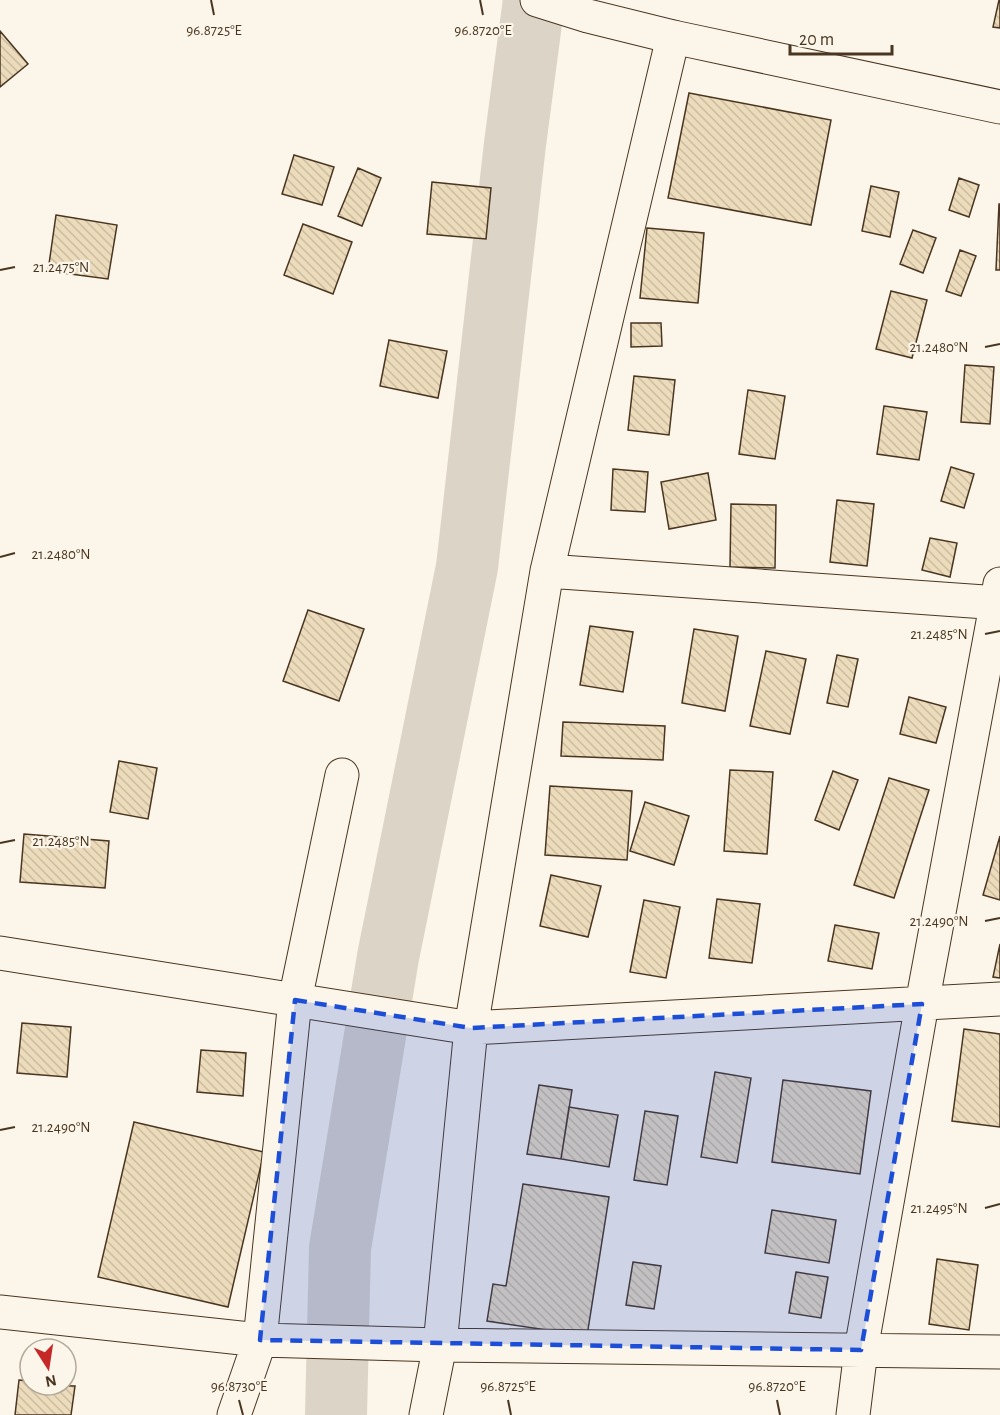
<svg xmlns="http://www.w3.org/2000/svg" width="1000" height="1415" viewBox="0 0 1000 1415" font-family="'Alegreya Sans',sans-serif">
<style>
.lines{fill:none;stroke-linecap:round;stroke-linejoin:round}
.river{stroke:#dcd4c6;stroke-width:62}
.building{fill:url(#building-back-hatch);stroke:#4a3520;stroke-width:1.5}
.minor-casing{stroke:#4a3520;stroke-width:35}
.highway-casing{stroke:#4a3520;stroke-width:35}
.minor{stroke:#fbf6e9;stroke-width:33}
.highway{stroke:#fbf6e9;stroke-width:33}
.marked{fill:#1d4ed8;fill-opacity:0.2;stroke:#1d4ed8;stroke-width:4.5;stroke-dasharray:12 8;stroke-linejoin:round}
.ticks{fill:none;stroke:#4a3520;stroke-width:2}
.ticks-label{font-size:15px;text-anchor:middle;fill:#4a3520;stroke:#fbf6e9;stroke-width:4.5;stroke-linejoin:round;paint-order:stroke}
</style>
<defs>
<pattern id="building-back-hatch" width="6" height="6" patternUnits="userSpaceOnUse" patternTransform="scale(1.5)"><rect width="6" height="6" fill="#ecdcbc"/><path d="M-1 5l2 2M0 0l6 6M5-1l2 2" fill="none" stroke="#ccbda1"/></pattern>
</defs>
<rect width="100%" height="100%" fill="#fbf6e9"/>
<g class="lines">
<!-- river -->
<path class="river" d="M336 1415 340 1248 388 957 467 567 515 144 534 0"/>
</g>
<!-- building -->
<path class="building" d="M999 0H1000V28L993 27Z
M0 31 28 64 0 87Z
M689 93 831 120 811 225 668 198Z
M294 155 334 167 322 205 282 194Z
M358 168 381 178 362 226 338 216Z
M959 178 979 185 969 217 949 210Z
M432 182 491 188 486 239 427 234Z
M871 186 899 192 890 237 862 231Z
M999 204H1000V270H996Z
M56 215 117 225 108 279 48 271Z
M303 224 352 242 333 294 284 275Z
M647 228 704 233 698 303 640 298Z
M913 230 936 238 923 273 900 264Z
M960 250 976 256 961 296 946 291Z
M891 291 927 300 912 358 876 349Z
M631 323H661L662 346 631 347Z
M389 340 447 351 438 398 380 386Z
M965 365 994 367 990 424 961 422Z
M634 376 675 380 669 435 628 430Z
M748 390 785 396 775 459 739 454Z
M884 406 927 412 919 460 877 454Z
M951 467 974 474 964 508 941 501Z
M613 469 648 472 645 512 611 510Z
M708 473 716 520 669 529 661 482Z
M837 500 874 504 867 566 830 562Z
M731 504 776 505 775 568 730 567Z
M930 538 957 543 950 577 922 570Z
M308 610 364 629 339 701 283 681Z
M590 626 633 632 623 692 580 685Z
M694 629 738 636 725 711 682 703Z
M766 651 806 659 790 734 750 726Z
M837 655 858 659 848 707 827 703Z
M909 697 946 707 936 743 900 734Z
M563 722 665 726 663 760 561 756Z
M119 761 157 768 148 819 110 812Z
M730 770 773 772 767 854 724 851Z
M833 771 858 780 839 830 815 820Z
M889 778 929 790 894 898 854 885Z
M550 786 632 791 627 860 545 855Z
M645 802 689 816 674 865 630 851Z
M24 834 109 841 105 888 20 882Z
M1000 836V900L983 895Z
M551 875 601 886 588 937 540 926Z
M717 899 760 904 752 963 709 958Z
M644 900 680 907 666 978 630 972Z
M835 925 879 933 872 969 828 961Z
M1000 944V978L993 977Z
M22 1023 71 1027 67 1077 17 1073Z
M964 1029 1000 1034V1127L952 1121Z
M201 1050 246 1053 243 1096 197 1092Z
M715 1072 751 1078 737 1163 701 1157Z
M783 1080 871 1091 860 1174 772 1162Z
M539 1085 572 1090 561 1159 527 1154Z
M569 1107 618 1115 609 1167 561 1159Z
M645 1111 678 1116 667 1185 634 1180Z
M134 1122 264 1152 228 1307 98 1277Z
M523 1184 609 1197 587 1336 487 1321 493 1284 506 1286Z
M772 1210 836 1220 829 1263 765 1253Z
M937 1259 978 1265 969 1330 929 1324Z
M633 1262 661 1266 654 1309 626 1305Z
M796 1272 828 1277 821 1318 789 1313Z
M19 1380 30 1381V1385L75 1386 71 1415H15Z"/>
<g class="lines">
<defs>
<path id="minor" d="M547 571 1000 603
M0 953 471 1028 1000 999
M0 1312 260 1340 440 1345 1000 1352
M234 1415 260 1340 295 1000 342 775
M426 1415 440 1345 471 1028 547 571 673 37
M853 1415 861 1350 922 1004 1000 584"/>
<path id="highway" d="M537 0 588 16 673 37 1000 107"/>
</defs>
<!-- minor casing -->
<use href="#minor" class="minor-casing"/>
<!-- highway casing -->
<use href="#highway" class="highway-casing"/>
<!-- minor -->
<use href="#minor" class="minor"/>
<!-- highway -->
<use href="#highway" class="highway"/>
</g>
<!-- marked area -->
<path class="marked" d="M295 1000 471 1028 922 1004 861 1350 260 1340Z"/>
<!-- ticks -->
<path class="ticks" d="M211 0 214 15M480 0 483 15M0 270 15 267M985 347 1000 344M0 557 15 553M985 634 1000 631M0 843 15 840M985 921 1000 918M0 1130 15 1127M985 1208 1000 1204M239 1400 243 1415M508 1400 511 1415M777 1400 780 1415"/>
<g class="ticks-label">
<text x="214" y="35">96.8725°E</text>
<text x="483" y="35">96.8720°E</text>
<text x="61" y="272">21.2475°N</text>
<text x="939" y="352">21.2480°N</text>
<text x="61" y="559">21.2480°N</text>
<text x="939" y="639">21.2485°N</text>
<text x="61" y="846">21.2485°N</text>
<text x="939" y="926">21.2490°N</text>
<text x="61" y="1132">21.2490°N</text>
<text x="939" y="1213">21.2495°N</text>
<text x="239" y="1391">96.8730°E</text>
<text x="508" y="1391">96.8725°E</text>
<text x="777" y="1391">96.8720°E</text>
</g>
<!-- north arrow -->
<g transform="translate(48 1367) rotate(168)"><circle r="28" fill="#fbf6e9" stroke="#b4a999" stroke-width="1.5"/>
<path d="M0-4.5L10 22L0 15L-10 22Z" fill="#c62828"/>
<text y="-9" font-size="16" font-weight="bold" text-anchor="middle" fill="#4a3520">N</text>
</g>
<!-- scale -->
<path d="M790 45v9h102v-9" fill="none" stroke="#4a3520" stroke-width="3"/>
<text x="799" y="45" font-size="18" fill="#4a3520" stroke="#fbf6e9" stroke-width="4.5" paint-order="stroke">20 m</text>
</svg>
